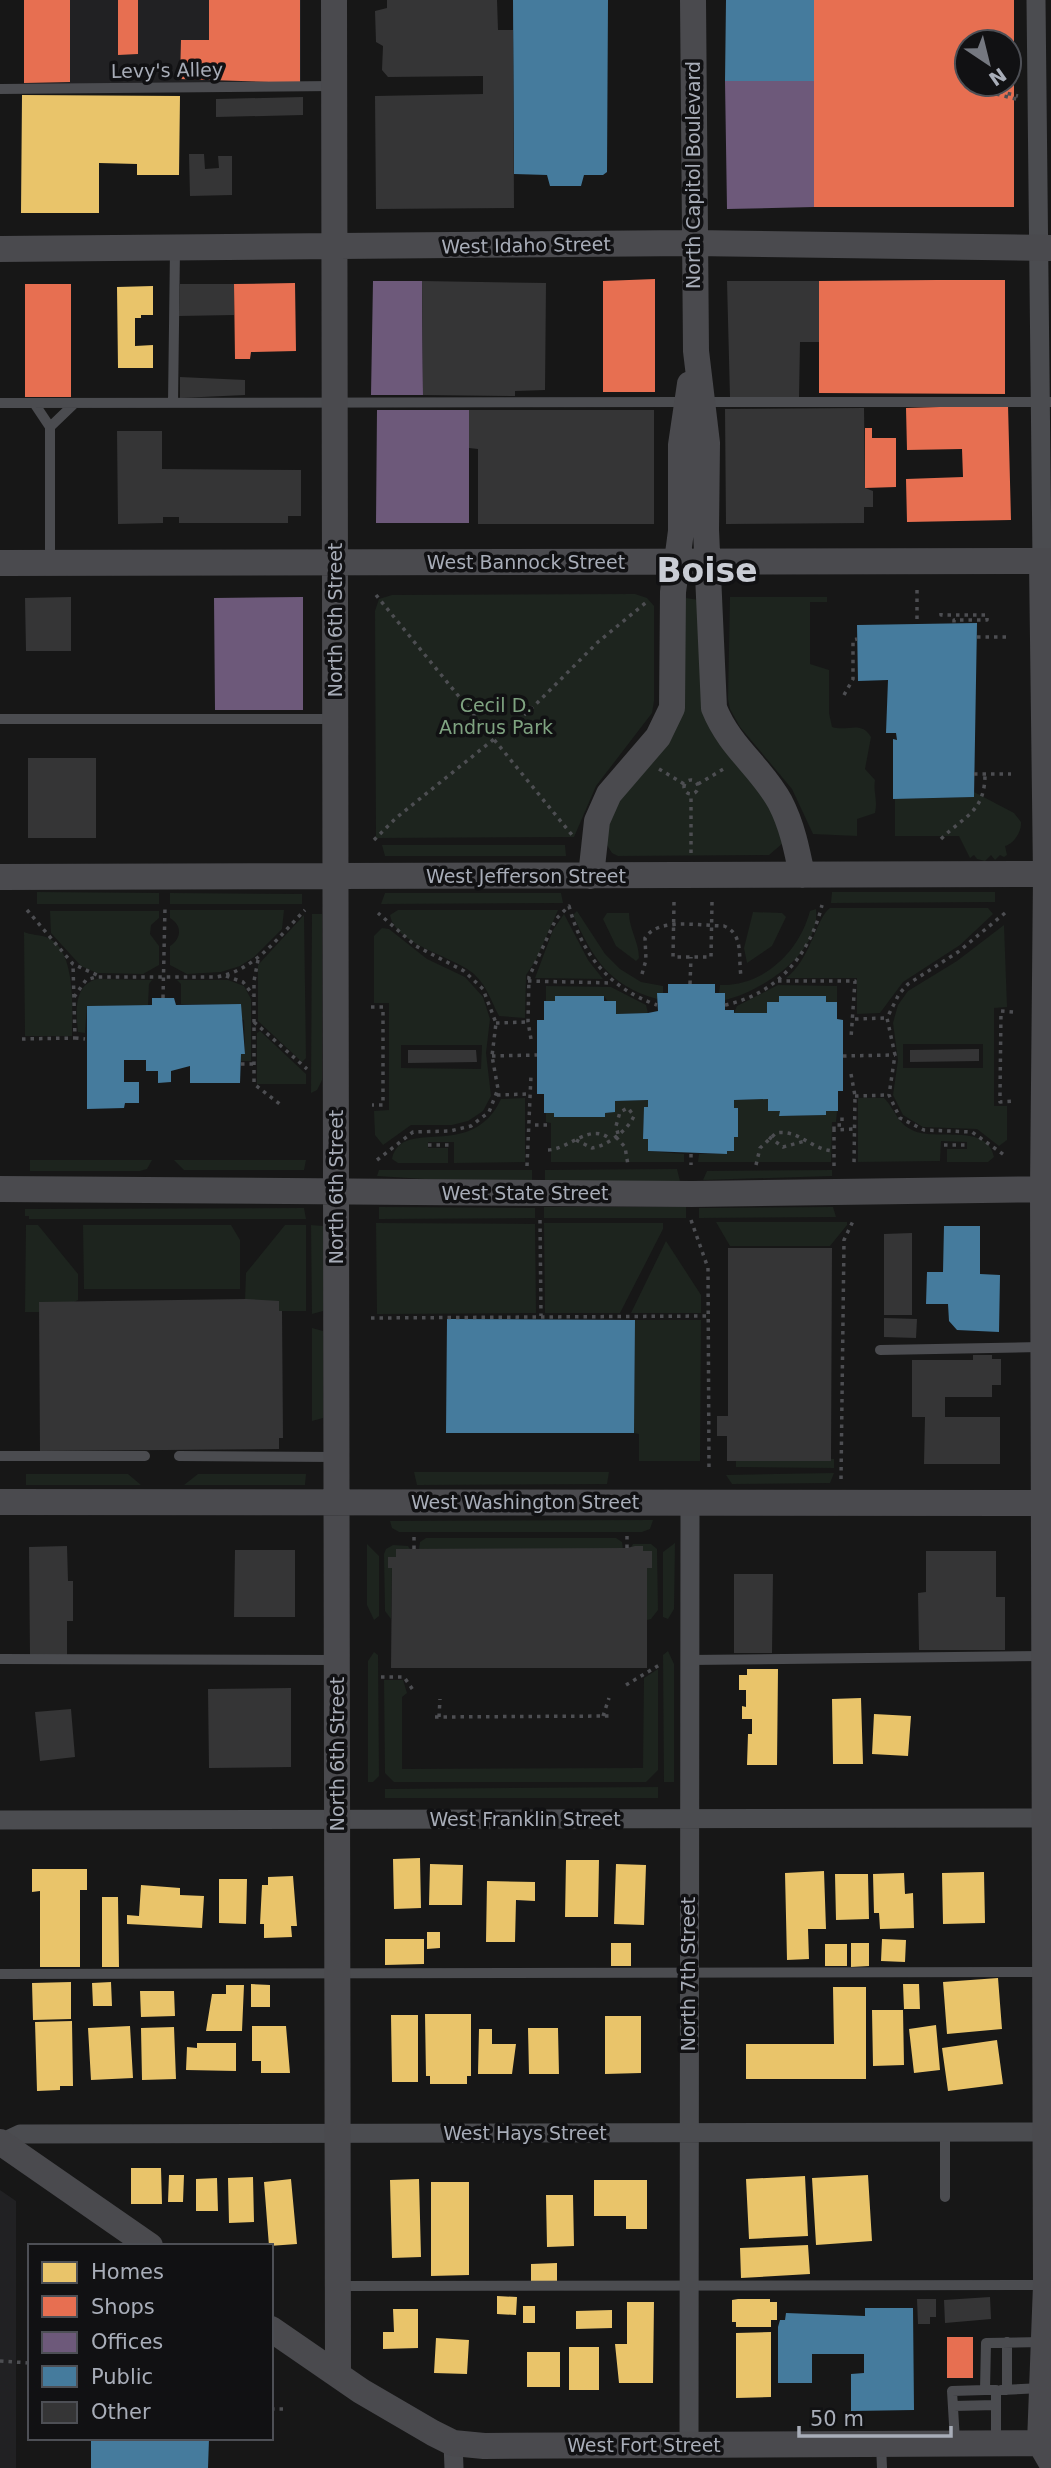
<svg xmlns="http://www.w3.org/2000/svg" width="1051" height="2468" viewBox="0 0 1051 2468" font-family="'DejaVu Sans',sans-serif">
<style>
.built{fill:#212123}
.green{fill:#1d241e;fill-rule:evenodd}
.homes{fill:#e9c46a}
.shops{fill:#e76f51;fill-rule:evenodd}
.offices{fill:#6d597a}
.public{fill:#457b9d}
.building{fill:#353536}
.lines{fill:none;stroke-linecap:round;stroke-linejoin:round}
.path{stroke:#4d4e52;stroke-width:3.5;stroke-dasharray:3.5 5;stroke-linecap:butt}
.lane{stroke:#4b4c50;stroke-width:10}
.street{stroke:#4b4c50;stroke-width:19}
.secondary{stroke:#4a4a4e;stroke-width:26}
.labels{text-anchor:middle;stroke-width:7;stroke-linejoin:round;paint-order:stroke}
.street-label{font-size:19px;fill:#a8adb8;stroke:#111113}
.park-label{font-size:19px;fill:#7fa381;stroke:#111113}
.town-label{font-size:33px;font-weight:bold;fill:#c9ccd4;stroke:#111113}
</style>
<rect width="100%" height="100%" fill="#171717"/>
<!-- built -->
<path class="built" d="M24 0H301V84H24Z
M0 2190 16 2201V2468H0Z"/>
<!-- green -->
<path class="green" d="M635 594 647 598 654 606V701L652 713 596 786 574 837 376 838 375 611 379 599 392 595Z
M730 597H827V602H810V664L829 670V713L832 727C848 732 861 720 871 737L865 769 875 780C873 793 878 799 875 813L857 819V836L813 834 792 789 740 727 730 709 728 699Z
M686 598 699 600 702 702 768 799 783 843 769 855 618 856 612 853 605 842 608 817 647 762Z
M974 792 1014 813 1021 822C1022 832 1013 844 1005 846L1007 855 1004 857 1000 855 995 860 991 855 985 861 977 859 974 855 970 858 959 836H895V799L973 797Z
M382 845H565L566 856H385Z
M37 892 159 893V904H37Z
M832 892H995V902L831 903Z
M170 893 302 894V904H170Z
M385 893H561L563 903 381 904Z
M830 908H988L993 914 960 945 903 982 880 1013 857 1014V978H786C811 959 816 918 830 908Z
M816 909C821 953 762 991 725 1000V993H719L720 985C764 986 799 952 810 911Z
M170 910H284L282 929 254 957 240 966 221 972 187 974 170 965V946C182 938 182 925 170 918Z
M398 910H558L536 960 526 975 525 1018 499 1016C491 1001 487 986 474 974 454 956 395 945 390 915Z
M50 911H159V918L151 925 150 934 159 946V965L143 974 97 973 81 966 51 933Z
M577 911 605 954 620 969 641 982 663 986V993L657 999C608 985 593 958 573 915Z
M753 912 782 913 786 917 772 946 747 963 744 948Z
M607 913H629C629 929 639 942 639 958L636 961 616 946 603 919Z
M312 914H322V1080L317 1090 311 1093Z
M564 914 588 960 603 979 535 978 553 930Z
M304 915 306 1058 302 1062 258 1021V965Z
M1004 925 1007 1007 994 1008V1106H1007V1140L999 1146 977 1129 923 1127 903 1115 893 1095 898 1060 893 1023 898 1005 908 991 957 961ZM983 1044V1068H903V1044Z
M382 928 389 929 427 959 465 977 483 997 490 1019 486 1053 491 1096 483 1111 468 1121 452 1125H411L383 1145 375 1135 374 1111 389 1110V1003H374V936ZM482 1045 481 1069 401 1068V1045Z
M24 932C31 935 40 935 46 937 77 948 72 1010 72 1036H25Z
M97 979 152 980 149 984 148 1005 87 1006 85 1033 78 1032C76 1013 73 985 97 979Z
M177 980H228L244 986 251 999V1061H241V1054L245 1053 244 1020 241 1019V1004H181V984Z
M778 985 837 986V1002H826V996H779V1002H768L767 1013H734L737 1006Z
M546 986 611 987 646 1005 648 1013 616 1014 604 996H555V1001H546Z
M260 1031 306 1074V1084H257V1033Z
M525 1098V1162L454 1163V1142H428V1148H448V1163H398L392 1159C402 1115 471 1163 501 1099Z
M858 1098H884C895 1109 897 1123 912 1130 935 1142 987 1122 994 1157L988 1162H947V1149H967V1142L941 1141 940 1161 858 1162Z
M768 1099V1110L780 1111V1116L826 1115V1111H837L836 1122H832L831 1162H698L699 1154H726L734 1100Z
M648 1100V1107H644L643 1138 648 1139V1151L684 1154V1162H551V1123L546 1122V1113H554L555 1117H604L605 1113 615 1112V1101Z
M30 1160H152L147 1169 140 1171H30Z
M174 1160H306L304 1170H184Z
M677 1169 680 1181H545V1170Z
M379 1170H532V1181H455L377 1176Z
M832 1170V1176L703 1180 707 1171Z
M379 1207 535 1208V1218L379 1219Z
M544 1207H686V1218H544Z
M833 1207 836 1217 699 1218V1208Z
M304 1208 306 1219H29V1216H25V1209Z
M716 1222H847V1225L830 1246H730Z
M376 1223 535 1224 536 1313 377 1314Z
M544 1223H663V1229L620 1313H545Z
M26 1225H38L78 1274V1300L74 1302H39V1312H25Z
M83 1225H231L240 1240V1289H84Z
M285 1225H306V1311H279L245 1301 246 1273Z
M311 1225 323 1226V1311L312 1314Z
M666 1241 701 1295V1313H631Z
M635 1320H701L700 1461H639V1434L634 1433Z
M312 1328 323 1331V1418L312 1421Z
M736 1458 834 1459V1468L736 1467Z
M414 1472H609L607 1484 417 1485Z
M834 1473 830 1483 732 1484 726 1475Z
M26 1474H128L141 1485H26Z
M198 1474H306L305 1485H184Z
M653 1520 650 1529 642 1532H399L392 1528 390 1521Z
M426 1538H616L622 1542 623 1549H419L420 1542Z
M675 1543 674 1609 668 1619 663 1617V1552Z
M367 1544 379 1556V1616L374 1620 367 1605Z
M633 1544H651L657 1549 658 1610 651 1619 647 1620V1568L652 1567V1551H643V1546L631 1547Z
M393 1545 408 1546 410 1549H397L396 1557 388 1558V1568H392L391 1619 385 1611 384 1554 386 1549Z
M668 1651 674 1664V1782H664L663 1655Z
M374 1652 378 1655 379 1776 373 1782H368V1661Z
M658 1669V1770L646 1782H394L385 1773 384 1680H403L407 1693 402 1697V1769L643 1768 644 1678Z
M658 1787V1798H385V1789Z"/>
<!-- homes -->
<path class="homes" d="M22 95 180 96 179 175H137V164L99 163V213H21Z
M153 286V315H141V318H135V346L153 345V368H118L117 287Z
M747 1669H778L777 1765H747L748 1734H752V1719H742V1706L746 1707V1690H739V1675H747Z
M861 1698 863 1764H833L832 1699Z
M874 1714 911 1716 908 1756 872 1754Z
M420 1858 421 1908 394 1909 393 1859Z
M566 1860H599L598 1917H565Z
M430 1864 463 1865 462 1905H429Z
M616 1864 646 1865 644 1925 614 1924Z
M32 1869H87V1890H80V1967H40V1891L32 1892Z
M824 1871 826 1929H808L809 1959 787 1960 785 1873Z
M984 1872 985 1923 943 1924 942 1873Z
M904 1873 905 1894 913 1893 914 1928 880 1929 879 1913H874L873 1874Z
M835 1874H868L869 1919 836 1920Z
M293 1876 297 1926H291L292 1937 264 1938V1924H260L262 1885H268V1877Z
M219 1879H247L246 1924 219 1923Z
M487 1881 535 1882V1901L516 1900 515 1942H486Z
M141 1885 180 1888V1895L204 1896 202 1928 127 1924V1915L139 1916Z
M102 1897H118L119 1967H102Z
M427 1932H440V1948L427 1949Z
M385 1939H424V1964L385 1965Z
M882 1939 906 1940 905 1962 881 1961Z
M611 1943H631V1966H611Z
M851 1943H869V1966L851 1967Z
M825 1944H847V1966H825Z
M998 1978 1002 2029 947 2034 943 1982Z
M71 1982V2019L33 2020 32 1983Z
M111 1982 112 2006H93L92 1983Z
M251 1984 270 1985V2007H251Z
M903 1984H919L920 2009H904Z
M226 1985H244L242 2031H206L212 1994H226Z
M833 1987H866V2079H746V2044H834Z
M140 1991H174L175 2016 141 2017Z
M872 2010H903L904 2065 873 2066Z
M425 2014H471V2076H467V2084H430V2076H426Z
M391 2015H418V2082H392Z
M605 2016H641V2073L605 2074Z
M72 2021 73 2086H60V2090L37 2091 35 2022Z
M936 2025 940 2070 914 2073 909 2029Z
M130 2026 133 2078 91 2080 88 2028Z
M252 2026H286L290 2073H261V2061H252Z
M174 2027 176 2079 142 2080 141 2028Z
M528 2028H558L559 2074H529Z
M479 2029H492V2044H516L512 2074H478Z
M997 2040 1003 2084 948 2091 942 2048Z
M197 2043H236V2071L186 2070 187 2047 197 2048Z
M131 2168H161L162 2204H131Z
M169 2175H184L183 2202H168Z
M868 2175 872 2241 816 2245 812 2178Z
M805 2176 808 2236 749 2239 746 2179Z
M253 2177 254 2222 229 2223 228 2178Z
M217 2178 218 2211H196V2179Z
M291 2179 297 2244 269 2246 264 2182Z
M419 2179 421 2257 392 2258 390 2180Z
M594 2180H647V2229H626V2216H594Z
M431 2182H469V2275L431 2276Z
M546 2195H573L574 2246 547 2247Z
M808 2245 810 2274 741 2278 740 2248Z
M557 2263V2281L531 2282V2264Z
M497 2296 517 2297 516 2315 497 2314Z
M738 2299H770V2302H777V2320H771V2327H736V2322H732V2300Z
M627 2302H654L653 2383H619L615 2344H627Z
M523 2306H535V2323H523Z
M393 2309H418V2348L383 2349V2332H394Z
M612 2310V2328L576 2329V2311Z
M771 2332V2397L736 2398V2333Z
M436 2338 469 2340 467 2374 434 2373Z
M569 2347H599V2390H569Z
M527 2352H560V2387H527Z"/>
<!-- shops -->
<path class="shops" d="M24 0H70V82L24 83Z
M118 0H138V54L118 55Z
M209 0H300V83L180 79 181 40H209Z
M814 0H1014V207H814ZM967 42H1009V84H967Z
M655 279V392H603V281Z
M936 280H1005V394L819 393V281Z
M295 283 296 351 251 352 250 359H235L234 284Z
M25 284H71V397H25Z
M1008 405 1011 520 907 522 906 479 963 477 962 449 907 450 906 408Z
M865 428H872V438H896V487L865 488Z
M947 2337H973V2378H947Z"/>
<!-- offices -->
<path class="offices" d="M725 81H814V207L727 209Z
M373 281H422L423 395H371Z
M377 410H469V523H376Z
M303 597V710H215L214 598Z"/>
<!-- public -->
<path class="public" d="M513 0H608L607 172 603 175H584L581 186H550L547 175 514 174Z
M726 0H814V81H725Z
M977 623 974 797 893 799V739L897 740 896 733H886L888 680 858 681 857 625Z
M668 984H715V993H725V1010H734V1013H767V1002H779V996H826V1002H837V1019L843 1020V1091H838V1111H826V1115L779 1116 780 1111H768V1099L734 1100V1108H738V1137H734V1151H727V1154L648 1151V1139H643L644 1107H648V1100L615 1101V1112L605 1113V1117H554V1113H544V1094H537V1020H544V1001H555V996H604V1001H616V1014L648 1013 658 1011 657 993H668Z
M152 998H174L176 1005 241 1004 245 1054H241L240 1083H190V1066L171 1071V1082L158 1083V1071H146V1060H124V1082H139V1103H125L124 1108 87 1109V1006L152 1005Z
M944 1226H980V1274L1000 1275 999 1332 957 1330 949 1321 948 1304H926L927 1272H943Z
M447 1319 635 1320 634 1433H446Z
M865 2308H913L914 2410 851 2411V2374L864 2373V2354H812V2383H778V2327L780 2320H785L786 2313 865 2316Z
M91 2438 209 2439 208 2468H91Z"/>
<!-- building -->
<path class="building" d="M387 0H497L498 30H513L514 208 376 209 375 96 483 94V76L388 77 382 70 383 46 376 42 375 11 387 8Z
M303 97V115L216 117V99Z
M189 154H204L205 169 219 168 218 156H232V195L190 196Z
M422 281 546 283 545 390 515 391V396L423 395Z
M727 281H819V342H800L799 397H730Z
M180 284H234V315L179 316Z
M180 377 245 380V395L180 398Z
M864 408 865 488 873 491V507H864V523L726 524 725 409Z
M469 410H654V524H478V449L469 448Z
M117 431H162V469L301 470V516H288V523H179V517H163V523L118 524Z
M71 597V651H26L25 598Z
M28 758H96V838H28Z
M979 1049V1061L910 1062V1050Z
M408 1050H476L477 1062 408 1063Z
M912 1233V1315H884V1234Z
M728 1248H832L831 1461H727V1436H717V1416H728Z
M246 1299 279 1301V1311H282L283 1438H279V1449L40 1451 39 1302Z
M884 1318 917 1319 916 1338 884 1337Z
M973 1355H992V1359H1001V1385H992V1397H945V1417H1000V1464H924L925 1417H912V1360H973Z
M67 1546 68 1581H73V1621H67V1655H30L29 1547Z
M635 1546H643V1551H652V1568H647V1668H391L392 1568H388V1557H396V1549L627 1548Z
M235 1550H295V1617H234Z
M926 1551H996V1597H1005V1650H919L918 1593 926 1592Z
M734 1574H773L772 1653H734Z
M291 1688V1767L209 1768 208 1689Z
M71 1709 75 1757 40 1761 35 1712Z
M990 2297 991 2319 945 2323 944 2300Z
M917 2299H936V2317H930V2324H918Z"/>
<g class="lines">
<!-- path -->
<path class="path" d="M983 87 1018 96
M988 92 1020 100
M917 590V624
M376 595 572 835
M941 613V615H987V620H954V623
M977 637H1010
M844 695 853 679V640L857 639
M659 769 684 784
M974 774H1011
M684 787a7 7 0 1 1 14 0a7 7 0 1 1-14 0Z
M698 784 727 767
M941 839C965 815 985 812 985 774
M374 840 396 818 530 710 598 642 649 600
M691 853V795
M674 902 673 957H711L712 902
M27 910 73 964 97 975
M1005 913 958 952 908 984 899 994 887 1018 895 1055 889 1095 900 1118 924 1130 972 1132 1007 1157
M258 960 254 981V1084L281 1105
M642 974 646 960 645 938C658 917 701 926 724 926 744 934 738 957 741 976
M226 976 243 982 253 995
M528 981 613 983
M778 981H855L851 1038
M690 984 691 957
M74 997 86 980 96 977H216C255 971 279 936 305 910
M163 998 165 907
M725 1005C777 994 810 955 822 905
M371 1007H383V1105H372
M1013 1012 1001 1011 1000 1095V1102L1013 1101
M855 1019 887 1018
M254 1022 307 1069
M496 1023 528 1022
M75 1038 85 1039
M22 1039 75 1038 73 964
M531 1039 528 1022 529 977 556 919 569 906C582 955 609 988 657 1005
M492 1056 537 1055
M843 1056 895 1055
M241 1064H254
M851 1074 855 1096 854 1165
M497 1095 529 1094
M855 1096 888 1095
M535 1125H548
M834 1130V1125H842V1115
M616 1137 625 1147 628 1165
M769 1137 783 1147 805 1141
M576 1140 592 1148C607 1146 628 1130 634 1116L628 1108 620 1112 616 1126 618 1134
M428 1145H451
M944 1145H967
M548 1150C570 1149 590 1122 610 1139
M691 1154V1165
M377 1160 413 1132 450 1131 471 1126 489 1112 498 1089 492 1056 496 1023 483 989 464 971 416 946 378 913
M756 1165 760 1148 776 1133C799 1129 811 1150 834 1151
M527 1166 531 1075
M834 1166V1130L855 1129
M540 1220 541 1316
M691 1220 708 1268 709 1470
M371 1318 708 1316
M841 1479 844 1240 854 1219
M627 1548V1536
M414 1549V1535
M381 1677H404L413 1690
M626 1685 661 1664
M603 1716 609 1698
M435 1717 611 1716
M439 1717 440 1699
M0 2361 30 2363
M271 2409H285"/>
<!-- lane -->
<path class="lane" d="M0 89 334 86
M704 402H1051
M0 403 685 402
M34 403 50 427
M173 403 175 249
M50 562V427L75 403
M0 719H335
M880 1350 1040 1347
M0 1456H145
M179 1456 336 1457
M0 1659 336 1660
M689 1660 1043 1656
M0 1974 1042 1972
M945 2197V2132
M338 2286 1044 2285
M1007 2342V2390
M1001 2390 1042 2388
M953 2406 996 2405
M955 2441 952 2391 985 2390
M996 2442V2390H985L986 2343 1043 2342
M881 2445 882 2468"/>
<!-- street -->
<path class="street" d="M1036 0 1042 561
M0 1820 1051 1818
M1 2143 20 2134 1051 2132
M453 2443 454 2468
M689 2445 690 1502"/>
<!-- secondary -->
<path class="secondary" d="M334 0 338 2374
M693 0 696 351 707 443 706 530 714 708C730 748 761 767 780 802 792 825 797 850 802 875
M0 249 693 243 1051 248
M1042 561 1046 875 1043 1189 1046 2285 1040 2443 1051 2462
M0 563 1051 561
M591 876 597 821 609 794 658 737 672 708 673 592 681 531V445L690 384
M0 877 1051 874
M0 1189 692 1194 1051 1189
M0 1502 1051 1503
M0 2142 150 2246
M271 2329 361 2391 433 2433 453 2443 484 2446 1051 2443"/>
</g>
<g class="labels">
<!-- street labels -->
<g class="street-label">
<text transform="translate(167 70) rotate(-1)" y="7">Levy's Alley</text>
<text transform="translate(693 175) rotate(-90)" y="7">North Capitol Boulevard</text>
<text transform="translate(526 245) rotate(-1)" y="7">West Idaho Street</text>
<text x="526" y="569">West Bannock Street</text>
<text transform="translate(335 620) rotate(-90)" y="7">North 6th Street</text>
<text x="526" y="883">West Jefferson Street</text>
<text transform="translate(336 1187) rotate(-90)" y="7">North 6th Street</text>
<text x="525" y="1200">West State Street</text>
<text x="525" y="1509">West Washington Street</text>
<text transform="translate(337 1754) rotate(-90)" y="7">North 6th Street</text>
<text x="525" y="1826">West Franklin Street</text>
<text transform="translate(688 1974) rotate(-90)" y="7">North 7th Street</text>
<text x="525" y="2140">West Hays Street</text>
<text x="644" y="2452">West Fort Street</text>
</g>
<!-- park labels -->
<g class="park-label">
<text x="496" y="712">Cecil D.<tspan x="496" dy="22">Andrus Park</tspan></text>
</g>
<!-- town labels -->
<g class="town-label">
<text x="707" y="582">Boise</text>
</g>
</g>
<!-- legend -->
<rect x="28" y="2244" width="245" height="196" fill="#111113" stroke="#4d4f55" stroke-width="2"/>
<rect x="42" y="2262" width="35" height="21" fill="#e9c46a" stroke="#4d4f55" stroke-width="2"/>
<text x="91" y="2279" font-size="21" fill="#a8adb8">Homes</text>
<rect x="42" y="2296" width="35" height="21" fill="#e76f51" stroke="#4d4f55" stroke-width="2"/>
<text x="91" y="2314" font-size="21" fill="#a8adb8">Shops</text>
<rect x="42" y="2332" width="35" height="21" fill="#6d597a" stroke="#4d4f55" stroke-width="2"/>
<text x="91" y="2349" font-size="21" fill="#a8adb8">Offices</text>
<rect x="42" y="2366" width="35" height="21" fill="#457b9d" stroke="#4d4f55" stroke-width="2"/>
<text x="91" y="2384" font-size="21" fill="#a8adb8">Public</text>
<rect x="42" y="2402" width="35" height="21" fill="#353536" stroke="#4d4f55" stroke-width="2"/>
<text x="91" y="2419" font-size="21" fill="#a8adb8">Other</text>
<!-- north arrow -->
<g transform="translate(988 63) rotate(145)"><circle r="33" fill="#111113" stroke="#4d4f55" stroke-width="2"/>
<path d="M0-5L12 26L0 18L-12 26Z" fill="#757880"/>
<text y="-10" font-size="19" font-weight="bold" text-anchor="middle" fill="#a8adb8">N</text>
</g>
<!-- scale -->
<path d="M799 2426v10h152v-10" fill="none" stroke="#a8adb8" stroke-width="3.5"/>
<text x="810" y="2426" font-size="21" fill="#a8adb8" stroke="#111113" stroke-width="5" paint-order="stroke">50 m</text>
</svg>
